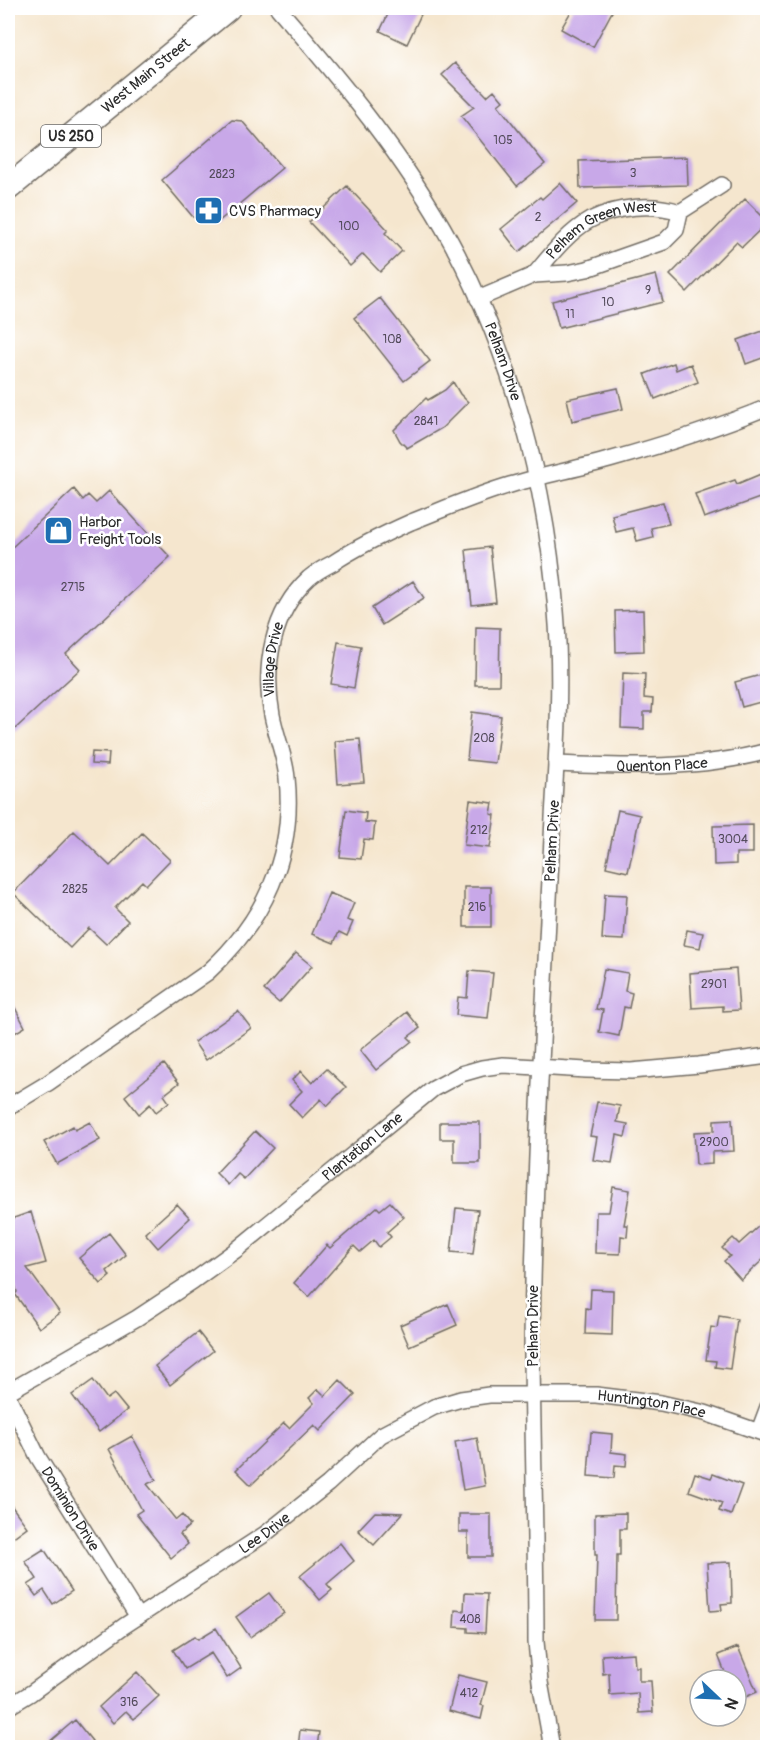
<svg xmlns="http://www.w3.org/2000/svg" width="775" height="1755" viewBox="0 0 775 1755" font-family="Pangolin,sans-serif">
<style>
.building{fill:#c8a8e8}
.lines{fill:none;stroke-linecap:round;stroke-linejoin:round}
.minor-casing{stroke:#726c64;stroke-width:18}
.primary-casing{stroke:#726c64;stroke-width:27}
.minor{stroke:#fff;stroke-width:15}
.primary{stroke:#fff;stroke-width:24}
.labels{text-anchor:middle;stroke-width:5;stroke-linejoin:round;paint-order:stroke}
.number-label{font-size:12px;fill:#524a5a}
.shield{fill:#fff;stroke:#6b6b6b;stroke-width:1.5}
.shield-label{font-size:14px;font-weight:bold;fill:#2b2b2b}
.street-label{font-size:15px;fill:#2b2b2b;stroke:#fff}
.poi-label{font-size:15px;fill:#2b2b2b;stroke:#fff;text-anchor:start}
</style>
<rect width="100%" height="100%" fill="#fff"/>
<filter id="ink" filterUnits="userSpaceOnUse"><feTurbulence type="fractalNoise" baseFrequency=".0167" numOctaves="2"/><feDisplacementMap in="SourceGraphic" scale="12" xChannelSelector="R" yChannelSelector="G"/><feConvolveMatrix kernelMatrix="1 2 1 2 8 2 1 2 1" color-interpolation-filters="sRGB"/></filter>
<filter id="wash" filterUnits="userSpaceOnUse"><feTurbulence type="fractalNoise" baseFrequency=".008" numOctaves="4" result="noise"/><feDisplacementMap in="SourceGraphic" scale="24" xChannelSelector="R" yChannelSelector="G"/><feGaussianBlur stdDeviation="1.35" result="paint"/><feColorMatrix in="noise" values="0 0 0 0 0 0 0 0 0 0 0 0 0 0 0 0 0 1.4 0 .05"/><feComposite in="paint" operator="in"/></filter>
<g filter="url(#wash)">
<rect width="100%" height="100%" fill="#f5e6ce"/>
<g id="blocks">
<!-- building -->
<path class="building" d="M391 8H424L407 44 380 31Z
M573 8H614L593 47 561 29Z
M455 63 487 96 494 90 503 101 498 105 545 164 517 186 461 116 474 107 442 75Z
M232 120 242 121 282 168 218 222 193 217 162 180Z
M687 157 688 185 580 188 579 161Z
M560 183 577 203 519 252 501 229 540 197 542 199Z
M347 186 388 230 385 233 402 251 380 272 363 254 350 266 309 222Z
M745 199 768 222 742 247 736 242 687 292 670 275Z
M656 275 663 302 559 328 552 301Z
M380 298 430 361 404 381 354 318Z
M768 329V356L746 364 738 340Z
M674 363 676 370 691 364 698 382 655 399 645 374Z
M453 382 460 394 468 402 442 428 407 448 400 441 394 430 426 398 428 400 445 390Z
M618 388 623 409 572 421 567 399Z
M768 471V495L704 518 695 494 735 480 737 484Z
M74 489 83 500 88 495 96 503 109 491 170 557 66 654 80 669 15 729 8 721V551Z
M663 502 669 524 651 528 653 537 637 541 633 528 616 532 612 515Z
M490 547 496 602 472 605 466 550Z
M413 581 424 598 382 625 372 608Z
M643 610 644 651 616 652 615 611Z
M476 627 500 628 499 685H475Z
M338 642 361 646 354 688 331 684Z
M623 673 645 674 644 698 653 699 652 712H644V729L621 728Z
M768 673V700L742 707 735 682Z
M472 712 501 716 495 763 467 760Z
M360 739 364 782 338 784 335 741Z
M92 752 109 753 108 765 91 764Z
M470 800 493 803 491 814 495 815 490 848 464 845Z
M346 810 366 813 365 822 375 823 373 840 364 839 361 859 340 857Z
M618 810 640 815 628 872 606 867Z
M753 825V853H736V864L714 865 713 826Z
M74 831 110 866 142 833 170 860 146 885 142 881 115 908 128 921 106 944 89 928 70 948 13 893Z
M464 887H491V927H464Z
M329 893 354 903 347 920 353 922 347 936 339 932 334 943 312 934Z
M605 894 627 895 624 940 602 939Z
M687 930 703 933 700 948 684 945Z
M296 953 312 966 279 1003 264 990Z
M604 969 628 973 625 991 632 993 629 1008 624 1007 619 1036 599 1032 603 1010 596 1009Z
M736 969 739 1010 723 1011V1006L692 1008 690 973Z
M469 971 493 973 488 1018 456 1015 458 997 467 998Z
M8 994 25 1027 8 1037Z
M238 1011 251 1028 206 1060 194 1042Z
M407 1012 420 1028 408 1037 412 1041 376 1070 360 1050Z
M164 1064 179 1083 164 1095 169 1102 156 1112 150 1104 139 1114 125 1096Z
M327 1069 346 1087 327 1106 321 1099 302 1118 289 1104 302 1091 292 1080 301 1071 312 1083Z
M597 1102 620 1106 617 1122 628 1124 625 1137 617 1135 612 1163 593 1160 597 1137 590 1136Z
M732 1119 734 1151 712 1152V1164L696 1165 694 1132 714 1131V1120Z
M90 1122 100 1140 57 1164 44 1142 73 1126 75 1130Z
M440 1122H480V1163H454V1139H440Z
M255 1131 273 1148 244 1179 238 1174 228 1185 216 1173Z
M613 1187 630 1190 624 1225H628L627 1237 621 1236 620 1254 595 1253 596 1212H609Z
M390 1202 404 1217 387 1232 391 1237 379 1247 374 1240 360 1252 354 1246 309 1297 294 1283 327 1245 330 1248 377 1207 380 1210Z
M177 1204 190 1218 158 1248 145 1233Z
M456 1208 478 1210 473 1254 451 1252Z
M31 1212 46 1263 27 1268 60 1313 39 1328 15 1294 17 1292 8 1259V1220Z
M768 1218V1255L741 1280 724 1261 730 1256 722 1248 733 1238 739 1244Z
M109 1233 126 1255 107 1271 110 1276 101 1284 79 1258Z
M591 1289 613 1290 612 1335 585 1334 586 1308 590 1309Z
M448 1304 457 1325 409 1346 400 1325Z
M719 1316 737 1319 730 1369 715 1367 716 1361 706 1360 711 1327 717 1328Z
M198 1332 213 1351 170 1385 155 1366Z
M93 1380 107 1399 114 1394 127 1410 99 1432 72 1395Z
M340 1380 355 1395 320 1431 314 1425 251 1485 236 1470 284 1423 289 1428 314 1403 309 1398 318 1389 325 1396Z
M591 1432 612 1434 611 1452 627 1454 626 1466 615 1465 614 1478 588 1476Z
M132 1436 156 1480 147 1484 176 1520 182 1515 190 1525 180 1534 188 1544 171 1558 136 1514 142 1510 109 1449Z
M477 1438 485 1486 463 1490 455 1442Z
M695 1473 711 1478 713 1474 742 1485 731 1515 719 1511 722 1503 689 1491Z
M8 1501 27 1527 8 1541Z
M375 1512 403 1513 374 1545 358 1530Z
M626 1513V1529H620V1555H617L616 1620H595L597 1555H595V1514Z
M459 1514H491V1557H468V1532H459Z
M340 1543 354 1561 327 1584 332 1590 320 1600 300 1576Z
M44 1549 72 1591 53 1604 44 1590 36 1596 28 1585 37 1579 25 1561Z
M731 1562 732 1603 721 1604 722 1610 710 1611 707 1563Z
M269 1593 284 1613 250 1637 236 1617Z
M465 1593 487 1594 485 1633 468 1632V1628L454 1627 455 1610 464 1611Z
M216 1628 241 1668 227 1678 211 1653 185 1669 173 1650 195 1636 198 1639Z
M738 1647 757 1692 736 1701V1680H728L718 1655Z
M634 1653 635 1667H639V1681H651L653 1712 639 1713 638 1693 610 1695 609 1673 603 1674 602 1655Z
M137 1672 159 1696 134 1719 126 1711 113 1723 99 1707Z
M458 1675 487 1682 481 1705 484 1706 481 1719 449 1711Z
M75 1720 92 1741 85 1748H42Z
M300 1730 319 1732 317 1748H298Z"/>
</g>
</g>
<g filter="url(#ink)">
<use href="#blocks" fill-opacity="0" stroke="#726c64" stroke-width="1.5"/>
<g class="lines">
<defs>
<g id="minor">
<path id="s1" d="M278 8C342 82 404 156 451 242 512 355 546 483 556 611 562 680 557 749 553 817 549 906 544 995 540 1083 536 1175 532 1267 532 1358 533 1453 536 1547 536 1642L540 1682 552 1748"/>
<path id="s2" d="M680 212 676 230 664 242 587 269 567 273 534 275C550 256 567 233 590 220 617 206 652 203 680 212L722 185"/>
<path d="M478 299 534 275"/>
<path id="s3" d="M556 764C627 767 698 770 768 751"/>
<path id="s4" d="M8 1107 48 1083 208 972C264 921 295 855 287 778 285 756 276 736 272 715 263 667 272 612 309 578 316 572 325 567 333 563 357 547 384 534 411 522 444 509 476 495 510 485 543 475 577 469 609 460 663 445 716 428 768 407"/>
<path id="s5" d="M8 1392 137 1318 193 1281 236 1250 433 1089 461 1074 482 1068 503 1065 586 1070 631 1071 699 1065 768 1056"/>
<path id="s6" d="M8 1396 38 1457 138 1617"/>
<path d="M759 1431 768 1407"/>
<path id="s7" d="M8 1707 31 1693 124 1626 265 1534 328 1484 381 1435 434 1407 461 1399 489 1395H596L661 1403 705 1413 768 1435"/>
</g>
<g id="primary">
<path id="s8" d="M8 188 228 8"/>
</g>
</defs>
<!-- minor casing -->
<use href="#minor" class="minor-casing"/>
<!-- primary casing -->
<use href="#primary" class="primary-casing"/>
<!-- minor -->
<use href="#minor" class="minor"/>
<!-- primary -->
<use href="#primary" class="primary"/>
</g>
</g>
<!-- icons -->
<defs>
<symbol id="pharmacy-square" viewBox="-11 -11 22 22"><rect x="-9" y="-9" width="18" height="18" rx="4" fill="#1f6fb2" stroke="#fff"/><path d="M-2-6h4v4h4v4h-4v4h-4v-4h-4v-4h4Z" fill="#fff"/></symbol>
<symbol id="shop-square" viewBox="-11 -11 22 22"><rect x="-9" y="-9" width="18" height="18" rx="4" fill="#1f6fb2" stroke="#fff"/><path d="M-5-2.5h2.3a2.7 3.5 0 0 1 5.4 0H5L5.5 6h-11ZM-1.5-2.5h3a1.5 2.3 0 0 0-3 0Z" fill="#fff"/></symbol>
</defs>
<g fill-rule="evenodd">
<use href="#pharmacy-square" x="192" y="194" width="33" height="33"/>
<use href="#shop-square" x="42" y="514" width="33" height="33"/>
</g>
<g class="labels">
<!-- number labels -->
<g class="number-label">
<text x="503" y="144">105</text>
<text x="633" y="177">3</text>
<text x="222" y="178">2823</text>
<text x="538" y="221">2</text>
<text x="349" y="230">100</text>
<text x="648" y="294">9</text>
<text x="608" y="306">10</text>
<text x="570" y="318">11</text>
<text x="392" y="343">108</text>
<text x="426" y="425">2841</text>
<text x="73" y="591">2715</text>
<text x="484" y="742">208</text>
<text x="479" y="834">212</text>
<text x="733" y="843">3004</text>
<text x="75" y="893">2825</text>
<text x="477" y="911">216</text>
<text x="714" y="988">2901</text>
<text x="714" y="1146">2900</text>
<text x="470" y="1623">408</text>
<text x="469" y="1697">412</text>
<text x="129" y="1706">316</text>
</g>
<!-- shield labels -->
<rect class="shield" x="41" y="125" width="60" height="22" rx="4.5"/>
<g class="shield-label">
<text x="71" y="141">US 250</text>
</g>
<!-- street labels -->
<g class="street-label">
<text dy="5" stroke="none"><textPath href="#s8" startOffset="178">West Main Street</textPath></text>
<text dy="5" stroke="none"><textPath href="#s2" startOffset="256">Pelham Green West</textPath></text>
<text dy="5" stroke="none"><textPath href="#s1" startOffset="422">Pelham Drive</textPath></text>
<text dy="5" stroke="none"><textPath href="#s4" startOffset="580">Village Drive</textPath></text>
<text dy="5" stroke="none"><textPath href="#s3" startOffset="106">Quenton Place</textPath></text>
<text transform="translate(552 841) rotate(-87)" y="5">Pelham Drive</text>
<text dy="5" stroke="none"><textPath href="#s5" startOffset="432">Plantation Lane</textPath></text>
<text transform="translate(533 1326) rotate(-90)" y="5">Pelham Drive</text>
<text dy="5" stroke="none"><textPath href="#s7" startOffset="742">Huntington Place</textPath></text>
<text dy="5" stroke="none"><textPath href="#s6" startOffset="129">Dominion Drive</textPath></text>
<text dy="5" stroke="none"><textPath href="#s7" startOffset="310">Lee Drive</textPath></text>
</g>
<!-- poi labels -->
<g class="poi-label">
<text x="229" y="216">CVS Pharmacy</text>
<text x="79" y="527">Harbor<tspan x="79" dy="17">Freight Tools</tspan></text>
</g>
</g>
<!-- margin -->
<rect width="775" height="1755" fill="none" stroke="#fff" stroke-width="30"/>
<!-- north arrow -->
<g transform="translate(718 1698) rotate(113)"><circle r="28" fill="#ffffff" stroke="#aaaaaa" stroke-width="1.5"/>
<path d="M0-4.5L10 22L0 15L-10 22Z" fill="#1f6fb2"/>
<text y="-9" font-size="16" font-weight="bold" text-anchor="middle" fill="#2b2b2b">N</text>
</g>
</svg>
